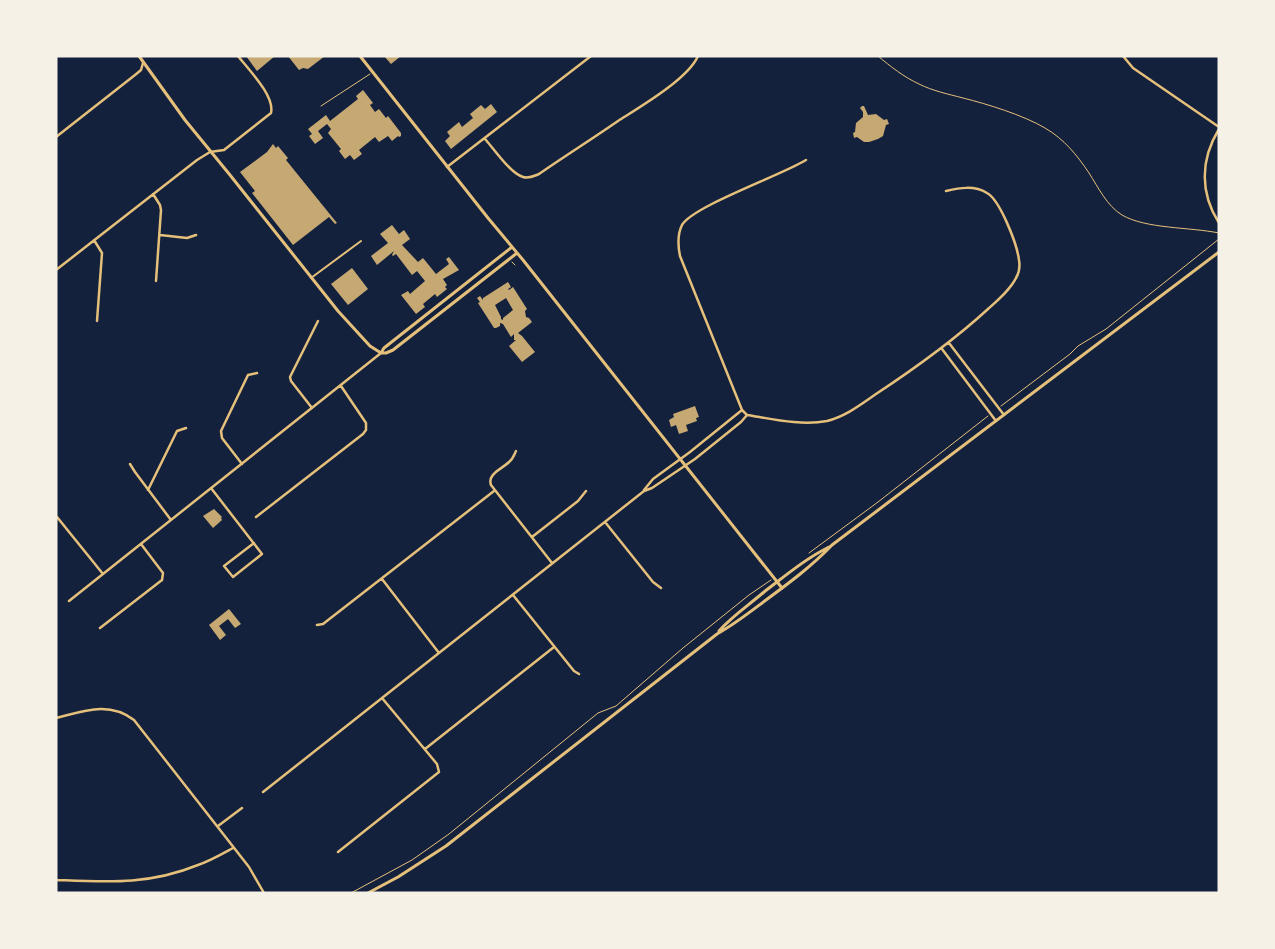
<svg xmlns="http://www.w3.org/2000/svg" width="1275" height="949" viewBox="0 0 1275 949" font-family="'Libre Baskerville',serif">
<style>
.building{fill:#c6a872;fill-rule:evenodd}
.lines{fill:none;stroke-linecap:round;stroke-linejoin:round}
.path{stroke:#e5c07b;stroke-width:1}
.pedestrian{stroke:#e5c07b;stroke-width:2}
.minor{stroke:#e5c07b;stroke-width:2.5}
.tertiary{stroke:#e5c07b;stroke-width:3}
.secondary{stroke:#e5c07b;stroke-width:3}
</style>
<rect width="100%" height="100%" fill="#14213d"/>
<!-- building -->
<path class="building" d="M246 56H275L257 71Z
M288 56H325L308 69 303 68 299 70Z
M384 56H401L391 64Z
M363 90 373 103 370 105 375 112 379 109 386 118 388 116 401 133V136L399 137 398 136 392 141 388 136 379 142 375 137 359 150 362 154 354 160 350 155 345 159 339 151 341 149 328 133 331 129 327 124 318 131 323 138 315 144 309 136 312 134 308 129 326 115 330 121 358 99 356 96Z
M491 104 497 112 451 149 445 141 450 136 447 132 459 122 462 127 473 118 470 114 481 105 485 109Z
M862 106H864L868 115 876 114 884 120 887 119 889 124 886 125 883 136 878 139 869 142H864L857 137 854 138 853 133 855 132 856 123 863 117V112L860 108Z
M273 144 276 148 278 146 288 158 286 160 337 223 335 224 329 217 293 245 252 193 255 191 240 172 267 152Z
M392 225 399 234 404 230 410 239 402 245 418 262 423 258 436 274 449 264 446 259 449 257 459 270 443 279 447 285 445 287 447 289 437 297 435 294 423 304 425 307 416 314 401 295 408 291 410 294 425 281 417 271 412 275 396 254 393 256 392 255 394 251 377 265 371 256 388 243 380 234Z
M352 268 368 289 348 305 331 284Z
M508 282 511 287 508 289 509 290 513 287 527 309 525 311 526 317 529 318 532 322 518 333 522 336 535 352 522 362 509 346 516 340H514V334L511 337 503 324 500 323V326L496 328H494L478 303 480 302 477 298 480 296 483 300V298ZM506 298 513 310 503 318V320L501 319V317L495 305Z
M695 406 699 417 696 418 697 421 686 425 688 431 679 434 676 425 671 427 669 420 674 417 673 414Z
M214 509 222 517 221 518 222 520 213 528 203 516Z
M229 609 241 624 235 628 228 619 219 626 226 635 220 640 209 625Z"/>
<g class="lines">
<!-- path -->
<path class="path" d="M878 56C891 67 904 77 919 84 933 91 948 94 963 98 987 104 1023 115 1045 128 1064 139 1077 155 1089 173 1098 187 1107 206 1122 215 1146 229 1190 227 1219 233
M321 106 370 74
M512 262 515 265
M1001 406 1070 354 1078 346 1106 329 1219 239
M809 553 878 502 988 416
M351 893 412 860 449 834 598 713 616 706 683 648 749 595 771 580"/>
<!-- pedestrian -->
<path class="pedestrian" d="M311 278 361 241"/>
<!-- minor -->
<path class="minor" d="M1123 56 1133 68 1219 127
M1219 129C1200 160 1200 193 1219 223
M56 137 135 75 141 70 143 63
M485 139C494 149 510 173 523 177 529 179 534 176 539 174 565 156 592 139 618 121 640 107 688 79 698 56
M806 160C782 175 693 206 682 225 677 235 678 246 680 256L742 410 747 415C772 419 802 426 827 421 846 416 860 405 876 394 917 367 952 342 988 309 998 300 1010 290 1016 278 1019 273 1020 266 1019 260 1017 244 1000 200 987 193 974 185 959 188 946 191
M447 167 591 56
M153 194 160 205 161 210 156 281
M160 235 187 238 196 235
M94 240 102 253 97 321
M56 270 197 160 210 152 224 150 271 113C275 96 249 70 238 56
M949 343 1004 415
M942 349 996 421
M312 408 291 381 290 377 318 321
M516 451C514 455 513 459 509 462 502 469 487 474 491 485L552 563
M130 464 135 472 171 520
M242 464 222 438 221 431 248 375 257 373
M211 488 262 554 233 577 224 566 254 543
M148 490 177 431 186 428
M644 490 653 479 690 452 742 410
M57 517 103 574
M256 517 363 434 366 430V423L341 386
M605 522 653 582 661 588
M532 537 578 501 586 491
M382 579 439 653
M513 595 574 671 579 674
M69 601 381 353
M317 625 323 624 494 491
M100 628 162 580 163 573 141 544
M56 718C84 711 109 701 134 720L249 867 264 893
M425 749 554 647
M263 792 644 491 652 488 695 459 741 422 747 415
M218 826 242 808
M338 852 439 772 437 764 382 698
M56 880C108 882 149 885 198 865 210 861 222 854 233 848"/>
<!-- tertiary -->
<path class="tertiary" d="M139 56 185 120 230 175 338 311 370 346 381 353
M360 56 488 218 523 260 782 588
M381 353H386L393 350 517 253
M381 353 384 348 512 247"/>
<!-- secondary -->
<path class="secondary" d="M719 631C732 616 749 605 764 592 785 576 805 559 829 547
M368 893 398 877 446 846 717 634C735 624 750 612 766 600 789 583 812 566 832 545L1219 252"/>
</g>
<!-- border -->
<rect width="1275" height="949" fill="none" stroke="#f6f1e7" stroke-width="115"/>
</svg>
